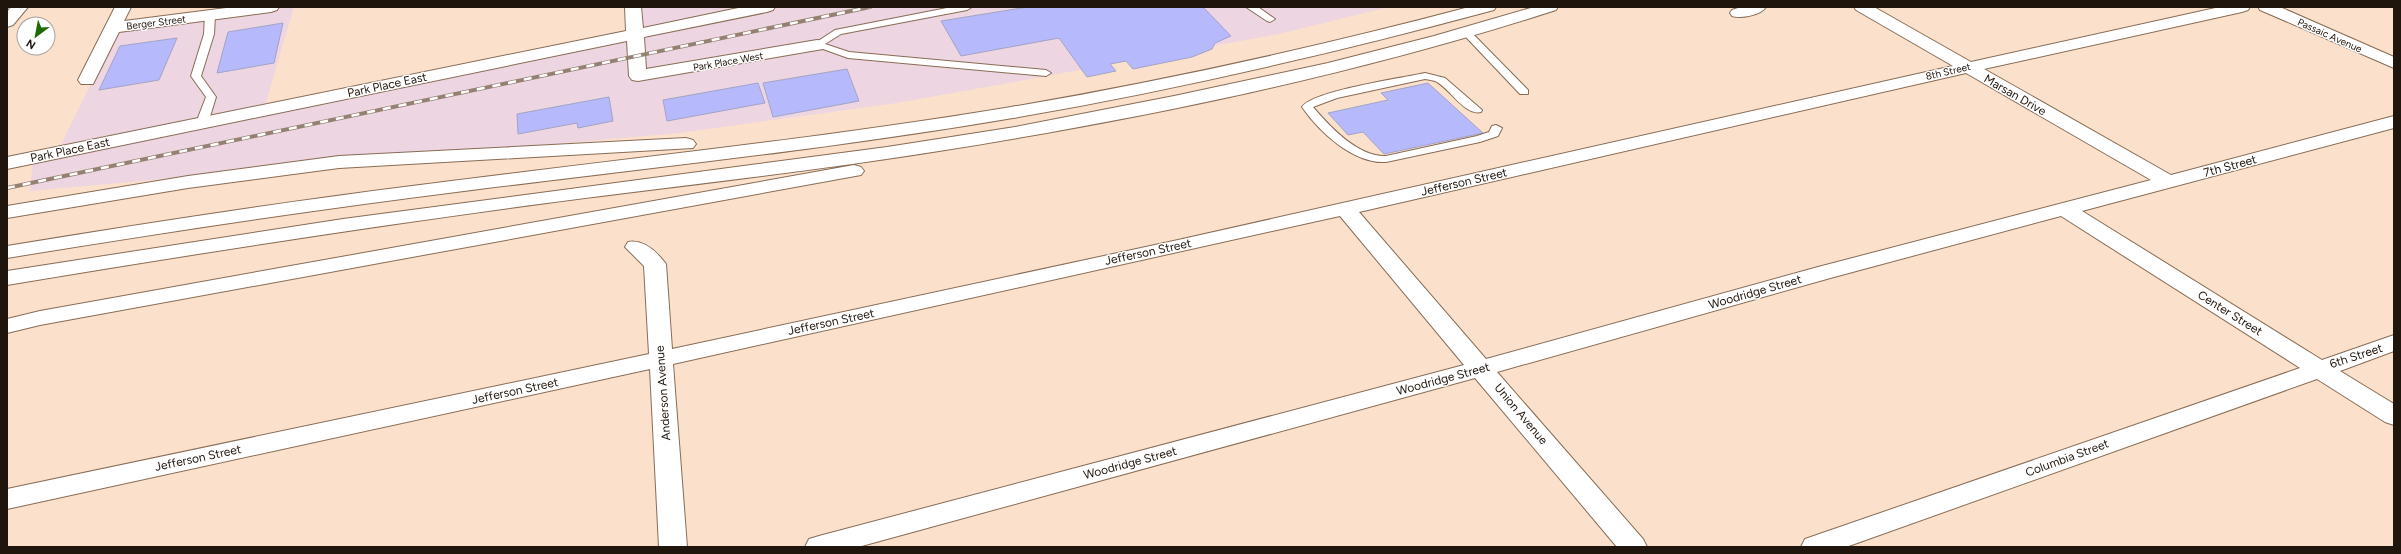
<svg xmlns="http://www.w3.org/2000/svg" width="2401" height="554" viewBox="0 0 2401 554" font-family="Figtree,sans-serif">
<style>
.industrial{fill:#edd5e1}
.building{fill:#b6b9fc;stroke:#a2a4c6}
.lines{fill:none;stroke-linecap:round;stroke-linejoin:round}
.service-casing{stroke:#886c55;stroke-width:2}
.minor-casing{stroke:#886c55;stroke-width:2}
.secondary-casing{stroke:#886c55;stroke-width:2}
.trunk-casing{stroke:#886c55;stroke-width:2}
.service{fill:#fff;fill-rule:evenodd}
.minor{fill:#fff;fill-rule:evenodd}
.secondary{fill:#fff;fill-rule:evenodd}
.trunk{fill:#fff;fill-rule:evenodd}
.rail-casing{stroke:#948172;stroke-width:4}
.rail{stroke:#fff;stroke-width:2.5;stroke-dasharray:8;stroke-linecap:butt}
.labels{text-anchor:middle;stroke-width:3;stroke-linejoin:round;paint-order:stroke}
.far-street-label{font-size:10px;fill:#20150c;stroke:#fff}
.street-label{font-size:12px;fill:#20150c;stroke:#fff}
</style>
<rect width="100%" height="100%" fill="#fbe1cc"/>
<!-- industrial -->
<path class="industrial" d="M273 7H294L264 109 631 36 629 7H1389L1279 34 897 103 679 133 30 191 33 158 57 153 118 28Z"/>
<!-- building -->
<path class="building" d="M1028 7H1203L1231 36 1215 43 1212 49 1192 57 1133 69 1126 61 1110 64 1116 71 1087 77 1059 38 961 56 941 21Z
M283 23 274 63 217 73 228 32Z
M177 38 159 80 99 90 120 46Z
M847 69 859 101 773 117 763 83Z
M758 83 765 103 667 121 663 100Z
M1428 83 1483 133 1384 154 1363 132 1348 135 1328 113 1388 100 1381 93Z
M609 97 613 121 578 128 577 123 518 134 517 114Z"/>
<g class="lines">
<defs>
<path id="service" d="M952 7H972L967 10 841 34 825 44 849 52 1046 70 1051 73 1046 76 848 58 812 45 835 30Z
M1246 7H1258L1275 19 1270 22 1267 21Z
M210 12 215 15 214 34 201 76 216 97 208 123 202 126 196 123 206 97 191 76 204 34 205 15Z
M1467 30 1470 31 1528 90V94H1520L1464 35V31Z
M1425 73 1445 78 1482 110 1481 112C1465 116 1450 89 1437 82 1434 80 1429 80 1425 79L1337 98 1313 107C1330 127 1358 157 1386 156L1477 136 1489 132 1492 126 1496 125 1502 128 1498 136 1480 142 1386 162C1354 164 1319 132 1302 107 1312 91 1402 78 1425 73Z"/>
<path id="minor" d="M115 7H131L124 21 234 7H279L277 10 271 12 119 32 93 84H81L78 80Z
M625 7H641L643 28 743 7H775L773 10 767 12 644 37 646 69 817 40 823 41 825 45 823 49 817 50 638 81 632 80 629 76 627 41 7 169V157L626 31Z
M1741 7H1766C1761 15 1741 19 1732 16L1730 13 1732 10Z
M1854 7H1874L1971 62 2220 7H2250L2248 10 2242 12 1984 69 2171 175 2394 116V128L2082 211 2322 360 2394 335V351L2340 371 2394 404V425L2385 422 2317 379 1846 547H1801L1805 539 2300 368 2061 216 1834 277 1497 372 1643 539 1647 547H1617L1475 378 858 547H805L809 539 819 536 1464 365 1340 216 673 364 687 547H659L650 369 7 509V489L649 354 644 266 625 247 628 242C644 239 657 252 666 264L672 349 1178 240 1953 66 1856 10ZM1966 73 2151 180 1818 267 1486 359 1359 212Z
M2258 7H2280L2394 57V68L2260 10Z"/>
<path id="secondary" d="M11 7H28L13 25 7 27V12Z"/>
<path id="trunk" d="M1469 7H1496L1494 10C1335 53 1175 90 1013 118 831 149 648 168 464 191 311 210 159 233 7 258V246C142 224 277 203 412 186 612 160 812 140 1011 107 1165 81 1318 47 1469 7Z
M1534 7H1558L1556 10C1355 75 1147 118 939 151 809 172 677 186 547 203 366 227 187 255 7 285V271L343 219 887 147 1015 127 1174 96 1328 63 1434 36Z
M686 138 693 140 696 144 693 148 339 168 188 188 7 218V206L188 176 339 156Z
M854 165 861 167 864 171 861 175 40 325 7 333V319L40 311Z"/>
</defs>
<!-- service casing -->
<use href="#service" class="service-casing"/>
<!-- minor casing -->
<use href="#minor" class="minor-casing"/>
<!-- secondary casing -->
<use href="#secondary" class="secondary-casing"/>
<!-- trunk casing -->
<use href="#trunk" class="trunk-casing"/>
<!-- service -->
<use href="#service" class="service"/>
<!-- minor -->
<use href="#minor" class="minor"/>
<!-- secondary -->
<use href="#secondary" class="secondary"/>
<!-- trunk -->
<use href="#trunk" class="trunk"/>
<defs>
<path id="rail" d="M7 188 870 7"/>
</defs>
<!-- rail casing -->
<use href="#rail" class="rail-casing"/>
<!-- rail -->
<use href="#rail" class="rail"/>
</g>
<g class="labels">
<!-- far-street labels -->
<g class="far-street-label">
<text transform="translate(156 22) rotate(-7)" y="4">Berger Street</text>
<text transform="translate(2330 35) rotate(24)" y="4">Passaic Avenue</text>
<text transform="translate(728 61) rotate(-10)" y="4">Park Place West</text>
<text transform="translate(1948 71) rotate(-13)" y="4">8th Street</text>
</g>
<!-- street labels -->
<g class="street-label">
<text transform="translate(387 85) rotate(-12)" y="4">Park Place East</text>
<text transform="translate(2015 95) rotate(30)" y="4">Marsan Drive</text>
<text transform="translate(70 150) rotate(-12)" y="4">Park Place East</text>
<text transform="translate(2230 166) rotate(-15)" y="4">7th Street</text>
<text transform="translate(1464 182) rotate(-13)" y="4">Jefferson Street</text>
<text transform="translate(1148 252) rotate(-12)" y="4">Jefferson Street</text>
<text transform="translate(1755 292) rotate(-16)" y="4">Woodridge Street</text>
<text transform="translate(2230 313) rotate(32)" y="4">Center Street</text>
<text transform="translate(831 322) rotate(-12)" y="4">Jefferson Street</text>
<text transform="translate(2356 356) rotate(-18)" y="4">6th Street</text>
<text transform="translate(1443 379) rotate(-15)" y="4">Woodridge Street</text>
<text transform="translate(515 391) rotate(-12)" y="4">Jefferson Street</text>
<text transform="translate(663 393) rotate(-94)" y="4">Anderson Avenue</text>
<text transform="translate(1521 414) rotate(50)" y="4">Union Avenue</text>
<text transform="translate(198 458) rotate(-12)" y="4">Jefferson Street</text>
<text transform="translate(2067 458) rotate(-20)" y="4">Columbia Street</text>
<text transform="translate(1130 463) rotate(-15)" y="4">Woodridge Street</text>
</g>
</g>
<!-- border -->
<rect width="2401" height="554" fill="none" stroke="#20150c" stroke-width="16"/>
<!-- north arrow -->
<g transform="translate(36 36) rotate(212)"><circle r="19" fill="#ffffff" stroke="#a6a19e"/>
<path d="M0-3L7 15L0 10L-7 15Z" fill="#206800"/>
<text y="-6" font-size="11" font-weight="bold" text-anchor="middle" fill="#20150c">N</text>
</g>
</svg>
